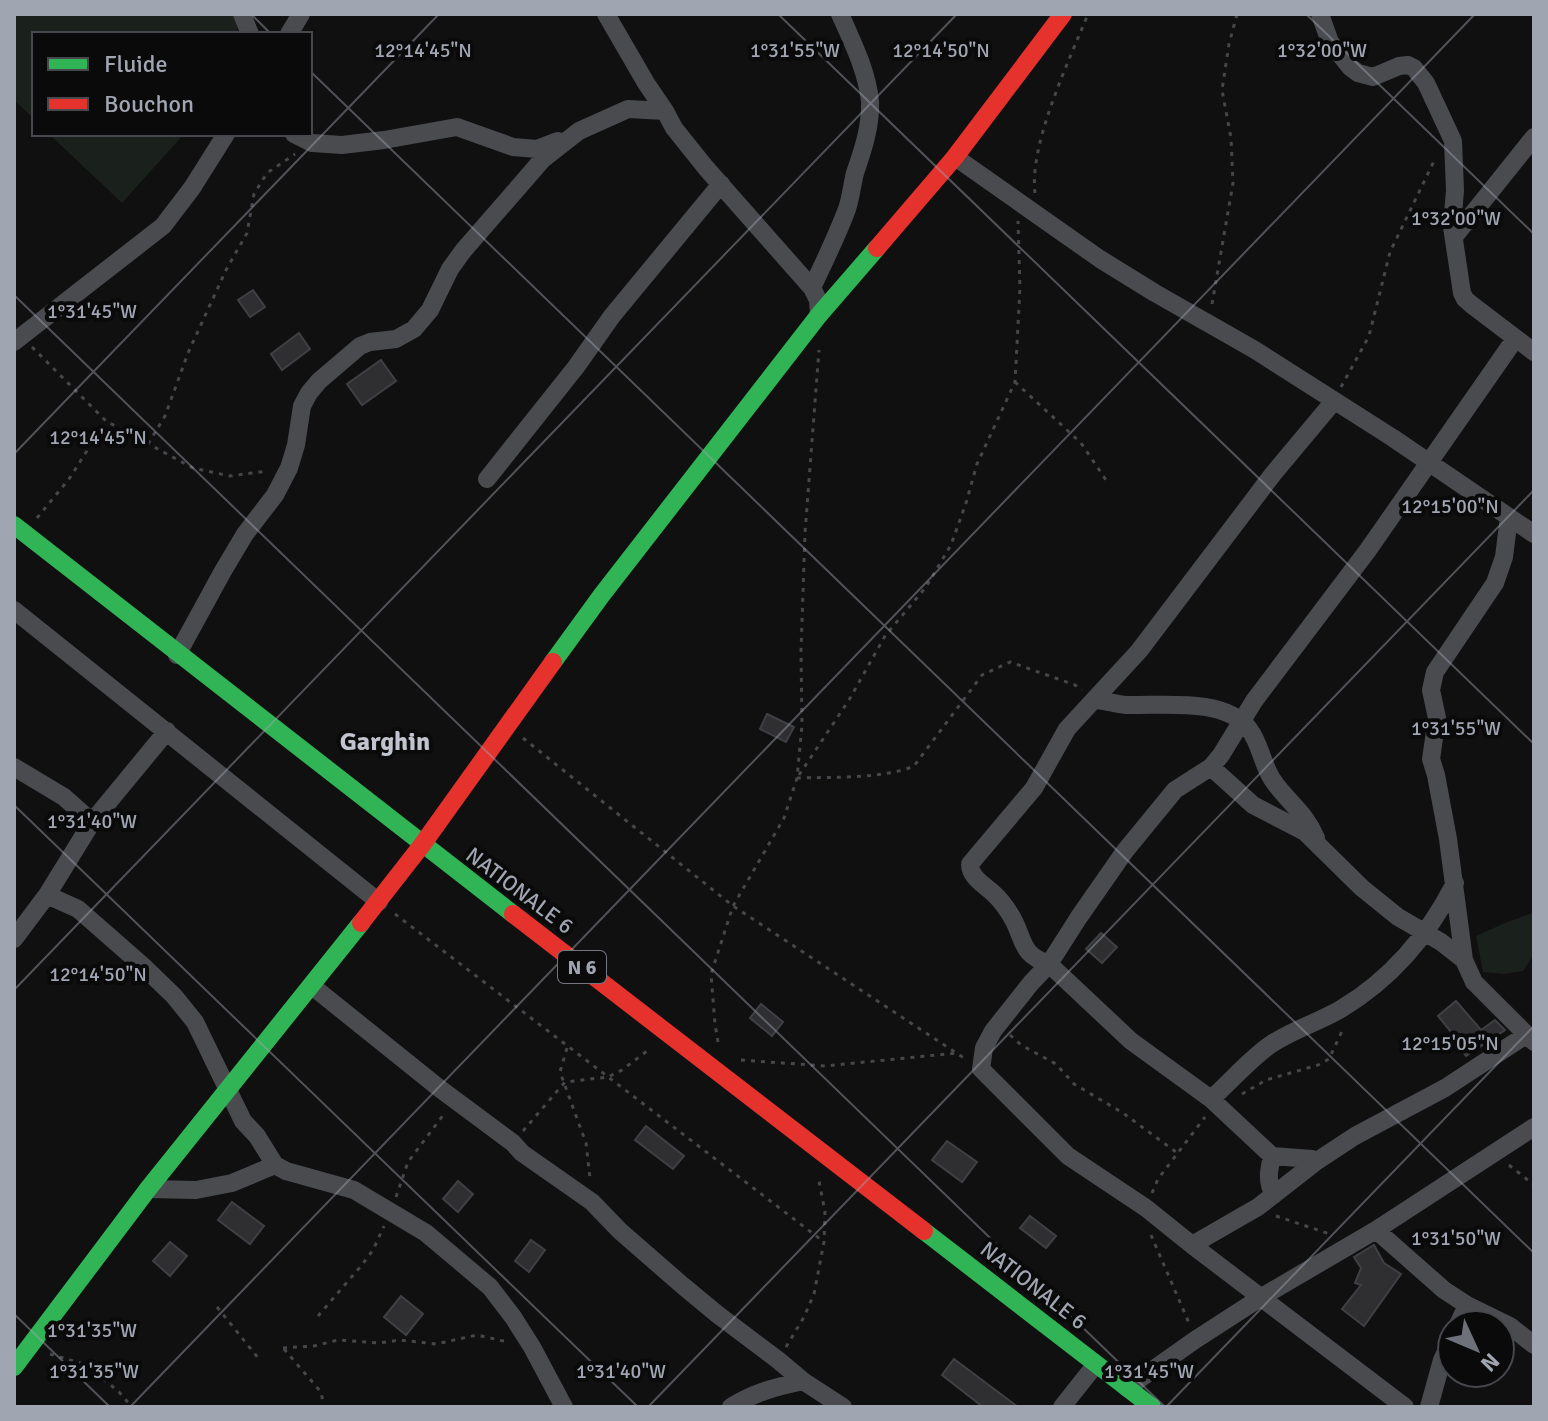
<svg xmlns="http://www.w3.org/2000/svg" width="1548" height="1421" viewBox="0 0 1548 1421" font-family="Signika,sans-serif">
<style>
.green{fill:#1a201b}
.building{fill:#2f2f31;stroke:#3e4044;stroke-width:2}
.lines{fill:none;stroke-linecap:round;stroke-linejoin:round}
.path{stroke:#46474a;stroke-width:3;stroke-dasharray:4 6;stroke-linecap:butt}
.street{stroke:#4a4b4f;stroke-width:18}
.fast{stroke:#30b455;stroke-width:18}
.jam{stroke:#e5322d;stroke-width:18}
.ticks{fill:none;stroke:#a0a5b2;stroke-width:2;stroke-opacity:0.45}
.labels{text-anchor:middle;stroke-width:8;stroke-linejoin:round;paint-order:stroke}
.shield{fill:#0a0a0b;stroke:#737680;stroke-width:2}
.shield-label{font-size:20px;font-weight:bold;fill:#a0a5b2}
.street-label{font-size:22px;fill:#a0a5b2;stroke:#0a0a0b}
.quarter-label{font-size:26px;font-weight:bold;fill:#c1c4ce;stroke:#0a0a0b}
.ticks-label{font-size:20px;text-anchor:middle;fill:#a0a5b2;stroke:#0a0a0b;stroke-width:8;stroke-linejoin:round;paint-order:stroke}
</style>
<rect width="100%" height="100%" fill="#101010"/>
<!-- green -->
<path class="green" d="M14 14H236L238 34H34V119L14 100Z
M49 134H184L122 203Z
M1532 913 1534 916V954L1523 971 1504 974 1483 972 1476 936 1505 923Z"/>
<!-- building -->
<path class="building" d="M253 290 265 307 250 317 238 300Z
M299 333 310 349 282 370 271 354Z
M381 360 396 381 362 405 347 384Z
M767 714 794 727 786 742 760 729Z
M1101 933 1117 947 1102 963 1086 949Z
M1456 1001 1481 1030 1495 1020 1505 1030 1466 1056 1458 1046 1461 1044 1438 1016Z
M761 1004 783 1022 772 1036 750 1018Z
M646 1126 684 1156 673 1169 635 1140Z
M947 1141 977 1162 962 1182 932 1160Z
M458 1181 473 1194 458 1212 443 1199Z
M232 1202 264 1226 250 1244 218 1220Z
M1030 1216 1056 1236 1046 1248 1020 1228Z
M531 1240 545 1250 529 1272 515 1261Z
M170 1242 187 1256 170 1276 153 1261Z
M1374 1245 1384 1263 1401 1274 1364 1326 1342 1309 1361 1285 1355 1283 1361 1268 1354 1257Z
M401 1296 423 1314 406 1335 384 1317Z
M954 1359 1018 1407H983L942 1375Z"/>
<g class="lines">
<!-- path -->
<path class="path" d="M1035 193C1029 144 1069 61 1088 14
M1212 304 1233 183 1231 138 1222 90 1229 44 1237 14
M32 347 106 421 193 468 230 476 268 471
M1015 382 1081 443 1106 480
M1341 387 1369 336 1390 252 1435 159
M148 444 165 416 188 353 226 270 247 233 254 194 267 173 295 154
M37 518 69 479 106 421
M523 738 733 906 967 1060
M799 775 849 700 885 636 926 587 951 545 966 503 977 464 1015 382 1020 288 1018 221
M797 778C831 777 884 779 914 766L982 675 1010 662 1075 685 1082 690
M395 914 824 1242
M1010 1035 1021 1045 1056 1064 1074 1084 1123 1113 1176 1152
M718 1042 715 1024 711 974 733 906 784 818 797 778 802 725 801 651 805 533 819 350
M567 1048 560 1072 586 1143 590 1178
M741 1060 825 1066 957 1053
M1242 1094 1266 1080 1318 1065 1329 1059 1343 1029
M523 1131 565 1082 608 1077 622 1070 651 1048
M1509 1165 1534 1185
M1152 1193 1158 1179 1205 1117
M396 1197 408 1162 444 1114
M1276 1216 1333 1235
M1151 1235 1189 1323
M217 1307 259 1359
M318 1316 361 1266 373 1250 384 1226
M786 1347 804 1317 814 1294 824 1242 825 1212 818 1176
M283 1348 314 1346 338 1340 379 1343 400 1340 436 1344 477 1335 508 1342
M284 1349 321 1392 324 1407
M50 1354 87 1365 119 1392 132 1407"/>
<!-- street -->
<path class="street" d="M242 14 250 34
M606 14 646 83 665 111
M1320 14 1330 42 1350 67 1358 73 1373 77 1399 66 1408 65 1414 68 1426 83 1453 141 1455 190 1452 227 1462 293 1465 299 1472 305 1534 352
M289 34 301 14
M294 134 312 143 342 145 384 140 457 127 513 147 537 149 558 141
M955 157 1100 259 1155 293 1255 350 1393 438 1534 534
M1454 237 1534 137
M812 288C824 262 837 236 847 209 851 197 852 185 855 173 863 150 871 126 870 101 867 71 852 41 840 14
M14 342 163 226 192 188 226 134
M487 479 576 367 612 316 721 184
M14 610 379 902
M177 655 223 571 245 534 275 495 289 468 296 445 302 406 309 393 319 381 360 346 370 342 396 339 414 329 430 310 450 269 463 251 542 160 579 131 628 109 665 111 674 128 706 168 812 288 818 300 819 315
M1096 700C1106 701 1116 704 1126 705 1161 706 1225 697 1249 729 1260 743 1262 763 1272 779 1287 802 1304 810 1316 838
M14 767 64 797 92 822 47 895 78 909 143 966 174 996 195 1022 243 1121 257 1136 275 1165 286 1171 354 1190 426 1233 490 1287 513 1317 532 1347 564 1407
M1211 767 1253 805 1305 832 1362 888 1398 917 1441 942 1464 960 1474 982 1534 1042
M92 822 167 731
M14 939 47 895
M1464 960 1448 839 1436 775 1431 759 1437 718 1431 690 1435 672 1495 583 1504 557 1509 517
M312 986 439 1088 513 1143 522 1153 592 1202 620 1231 682 1285 717 1314 778 1360 803 1381
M1211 1099C1229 1083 1251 1058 1270 1045 1292 1030 1319 1022 1341 1009 1391 979 1429 934 1455 883
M1272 1156C1269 1170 1266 1181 1274 1195
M1317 1161 1312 1159 1272 1156 1211 1099 1131 1041 1049 964C1023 955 1025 945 1015 923 1009 911 1002 901 992 892 983 884 970 877 970 864L1034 788 1067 729 1139 651 1273 474 1334 401
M148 1189 196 1190 232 1183 275 1165
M1376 1230 1444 1290 1467 1305 1510 1326 1534 1345
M1192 1245 1258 1207 1317 1161 1355 1136 1445 1088 1526 1035
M1458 1325 1467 1305
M1127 1388 1195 1340 1260 1298 1376 1230 1534 1127
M731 1407C755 1392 776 1387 803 1381L843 1407
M1062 1407 1096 1364
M1405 1407 1192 1245 1146 1208 1068 1156 981 1069 984 1048 993 1031 1031 983 1049 964 1079 917 1125 851 1175 790 1211 767 1221 755 1254 701 1368 550 1515 339
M1429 1407 1442 1360 1452 1339"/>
<!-- fast -->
<path class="fast" d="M14 525 513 914
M553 662 601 596 819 315 877 248
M924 1231 1152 1407
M14 1367 148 1189 361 923"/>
<!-- jam -->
<path class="jam" d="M877 248 955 157 1063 14
M513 914 924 1231
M361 923 422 845 553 662"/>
</g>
<!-- ticks -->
<path class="ticks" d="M251 14 271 34M778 14 1534 744M1306 14 1534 234M310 71 1534 1253M14 295 1165 1407M14 454 439 14M14 805 638 1407M14 990 957 14M14 1314 110 1407M130 1407 1475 14M648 1407 1534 490M1166 1407 1534 1026"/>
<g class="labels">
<!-- shield labels -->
<rect class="shield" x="558" y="951" width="48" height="32" rx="6"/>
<g class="shield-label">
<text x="582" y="974">N 6</text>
</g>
<!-- street labels -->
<g class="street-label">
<text transform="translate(520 890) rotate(37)" y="8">NATIONALE 6</text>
<text transform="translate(1034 1285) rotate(38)" y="8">NATIONALE 6</text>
</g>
<!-- quarter labels -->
<g class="quarter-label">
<text x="385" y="750">Garghin</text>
</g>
</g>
<g class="ticks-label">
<text x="795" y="57">1°31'55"W</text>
<text x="1322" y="57">1°32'00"W</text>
<text x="423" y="57">12°14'45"N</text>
<text x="941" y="57">12°14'50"N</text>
<text x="1456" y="225">1°32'00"W</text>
<text x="92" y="318">1°31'45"W</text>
<text x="98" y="444">12°14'45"N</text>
<text x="1450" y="513">12°15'00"N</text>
<text x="1456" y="735">1°31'55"W</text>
<text x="92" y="828">1°31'40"W</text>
<text x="98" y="981">12°14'50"N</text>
<text x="1450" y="1050">12°15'05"N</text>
<text x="1456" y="1245">1°31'50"W</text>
<text x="92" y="1337">1°31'35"W</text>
<text x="94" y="1378">1°31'35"W</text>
<text x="621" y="1378">1°31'40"W</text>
<text x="1149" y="1378">1°31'45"W</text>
</g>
<!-- border -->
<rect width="1548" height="1421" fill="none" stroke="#a0a5b2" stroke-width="32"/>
<!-- legend -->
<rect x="32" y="32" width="280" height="104" fill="#0a0a0b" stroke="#46484e" stroke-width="2"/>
<rect x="48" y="58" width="40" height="12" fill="#30b455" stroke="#46484e" stroke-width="2"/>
<text x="104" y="72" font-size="24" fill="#a0a5b2">Fluide</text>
<rect x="48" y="98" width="40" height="12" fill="#e5322d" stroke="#46484e" stroke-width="2"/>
<text x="104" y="112" font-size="24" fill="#a0a5b2">Bouchon</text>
<!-- north arrow -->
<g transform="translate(1476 1349) rotate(134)"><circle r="38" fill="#0a0a0b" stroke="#46484e" stroke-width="2"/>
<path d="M0-6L14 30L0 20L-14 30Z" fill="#6e7179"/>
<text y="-12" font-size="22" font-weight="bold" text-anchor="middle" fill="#a0a5b2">N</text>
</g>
</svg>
